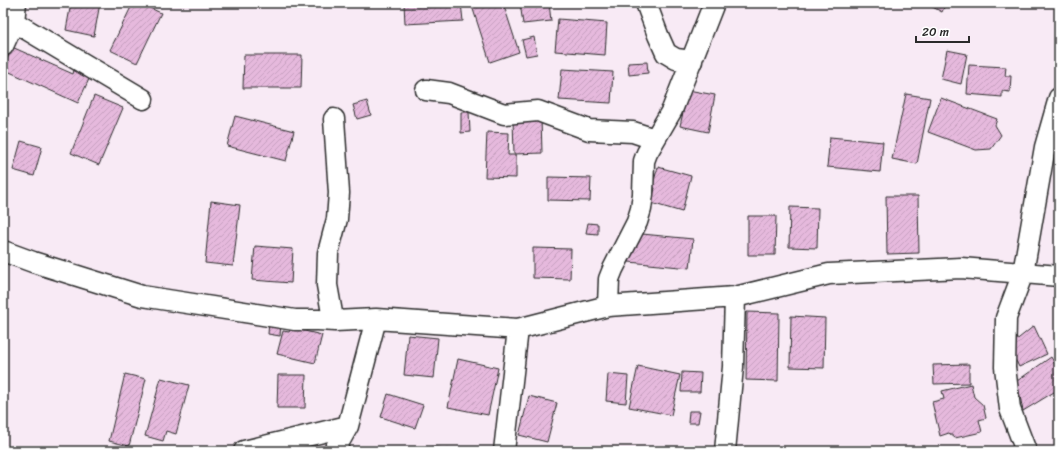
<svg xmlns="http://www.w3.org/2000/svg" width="1062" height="454" viewBox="0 0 1062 454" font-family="Sriracha,sans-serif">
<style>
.building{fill:url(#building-hatch);stroke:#2b2b2b}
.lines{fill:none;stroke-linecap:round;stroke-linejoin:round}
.minor-casing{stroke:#2b2b2b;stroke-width:23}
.minor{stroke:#fff;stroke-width:20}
</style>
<defs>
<pattern id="building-hatch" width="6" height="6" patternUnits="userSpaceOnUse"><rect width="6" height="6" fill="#e6b9dd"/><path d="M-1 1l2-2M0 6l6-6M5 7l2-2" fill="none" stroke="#c59fbe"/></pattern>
</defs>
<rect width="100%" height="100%" fill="#f8eaf5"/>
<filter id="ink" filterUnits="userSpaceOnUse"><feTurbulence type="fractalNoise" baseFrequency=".025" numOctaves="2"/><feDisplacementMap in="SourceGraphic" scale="8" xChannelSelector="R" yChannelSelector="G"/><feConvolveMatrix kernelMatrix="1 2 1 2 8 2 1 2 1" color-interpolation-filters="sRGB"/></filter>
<g filter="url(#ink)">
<!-- building -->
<path class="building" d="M71 3H100L94 36 66 30Z
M133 3H139L161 13 137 63 110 50Z
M404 3H461L463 21 405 24Z
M471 3H503L519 52 490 62Z
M520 3H549L551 21 523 24Z
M925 3H946L942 12Z
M558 19 607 23 605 55 555 51Z
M534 37 537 54 526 56 522 40Z
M12 47 73 74 74 70 90 77 78 103 3 69Z
M947 50 967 54 961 84 941 79Z
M244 55H302L301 88H243Z
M647 62 648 73 629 75 628 63Z
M969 65 1006 67 1005 76H1011L1010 92 1002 91V97L967 94Z
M562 69 613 72 611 103 559 100Z
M688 90 715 95 708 132 680 126Z
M906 94 930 98 917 164 892 159Z
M94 96 123 108 99 165 71 153Z
M941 98 997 119 995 125 1001 135 991 149 976 150 928 132Z
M367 101 371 115 357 119 353 105Z
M461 112H469L470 132 461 133Z
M235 116 294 131 286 161 227 146Z
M541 118 542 153 514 154 513 119Z
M487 132 509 133 508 155H516V178L485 177Z
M830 137 883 142 880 172 827 167Z
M21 141 42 147 34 176 13 170Z
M658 167 691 176 682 212 651 203 655 188 652 187Z
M548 177 591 178 590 201 548 200Z
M886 196H918L919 253 887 254Z
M211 201 240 205 233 266 205 263Z
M790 207 818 208 817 248 789 247Z
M748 216H776L775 255H748Z
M588 223 598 224V234L586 233Z
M632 233 693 239 690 268 629 262Z
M255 246 293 249 291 283 252 280Z
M533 248 571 249 570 279 533 278Z
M747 312 779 313 778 381 746 380Z
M791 316 825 318 824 368 790 367Z
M269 321 281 322 280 336 268 334Z
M1034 326 1047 354 1019 367 1009 346Z
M291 328 322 335 315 363 277 354 283 331 289 332Z
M408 335 438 338 434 378 404 375Z
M1051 357 1059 371V389L1023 411 1017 381Z
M458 359 498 368 488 415 448 407Z
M969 364V383L934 384 933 365Z
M638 366 680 375 671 415 629 407Z
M682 372 701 373 700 392H681Z
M125 374 146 379 129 446 109 441Z
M608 374 628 376 626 403 606 401Z
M278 375H306L305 408H277Z
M161 378 189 385 176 434 166 431 163 441 145 436Z
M971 384 974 397 983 405 986 418 979 420 982 432 955 438 949 433 940 436 932 402 944 399 942 391Z
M388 394 423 405 415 428 381 417Z
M529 396 557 403 547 442 519 435Z
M689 411H700L698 423H688Z
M431 447 461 451H430Z"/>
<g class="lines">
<defs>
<path id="minor" d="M646 3 658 35 666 53 676 59 692 61
M14 22 143 99
M3 46 14 22 16 3
M426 90 449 93 504 114 538 111 589 130 633 132 654 139
M334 119 339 193 337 219 328 253 327 285 332 313 335 321
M3 251 33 262 142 296 295 320H318L335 321 376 319 518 329 608 306 735 297 829 274 961 268 1059 276
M608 306 609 279 613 269 637 222 641 209 643 194 644 161 647 153 672 110 714 3
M244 451 348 426
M334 451 348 426 376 319
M504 451 518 329
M725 451 733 367 735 297
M1026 451 1010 409 1005 367 1006 318 1023 273 1045 147 1059 98"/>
</defs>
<!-- minor casing -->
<use href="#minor" class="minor-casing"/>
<!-- minor -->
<use href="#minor" class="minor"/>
</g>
</g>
<!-- margin -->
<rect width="1062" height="454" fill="none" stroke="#fff" stroke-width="16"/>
<rect x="8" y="8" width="1046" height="438" fill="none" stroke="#2b2b2b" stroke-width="1.5" filter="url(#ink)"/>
<!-- scale -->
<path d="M916 36v6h53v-6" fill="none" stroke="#2b2b2b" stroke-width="2"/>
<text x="922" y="36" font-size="12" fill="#2b2b2b" stroke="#ffffff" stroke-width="3" paint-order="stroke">20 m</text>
</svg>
